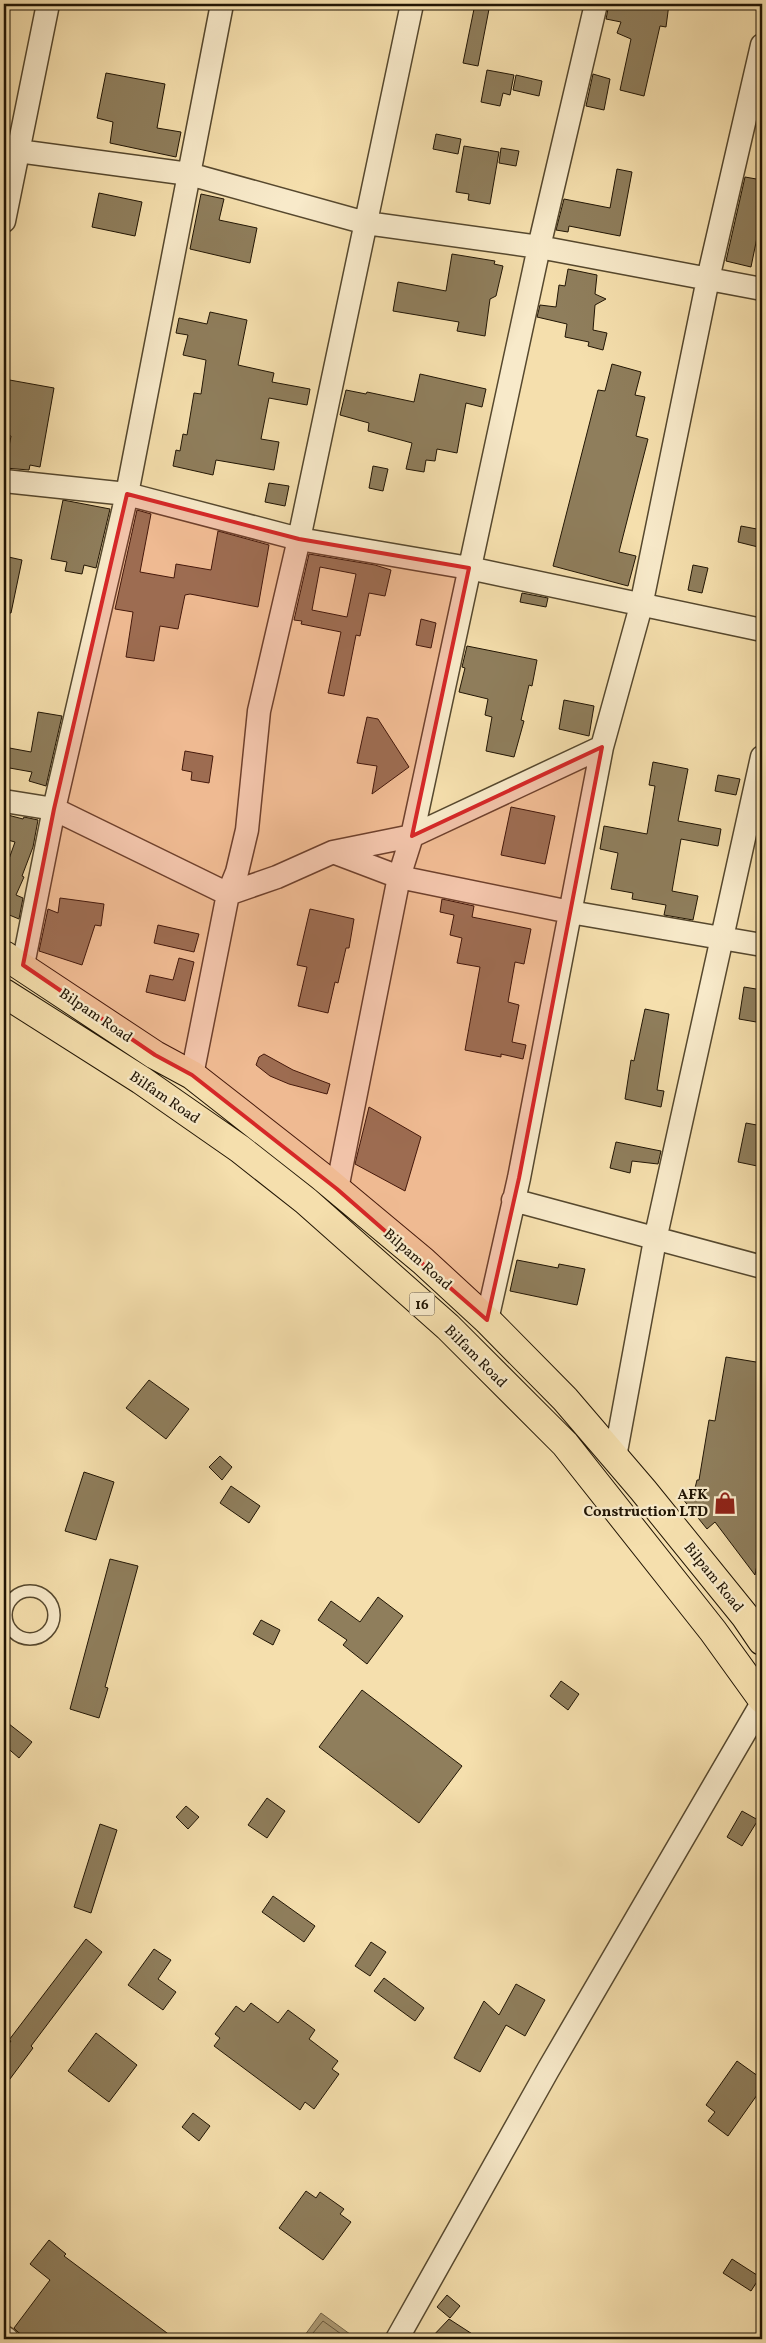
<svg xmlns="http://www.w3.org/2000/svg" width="766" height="2343" viewBox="0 0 766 2343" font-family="Vollkorn,serif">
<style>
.water{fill:#ad9a74;stroke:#756547}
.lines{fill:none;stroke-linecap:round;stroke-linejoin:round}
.shore{stroke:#67583c;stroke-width:1}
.building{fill:#8f7e5c;stroke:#211504;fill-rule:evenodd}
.service-casing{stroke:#56482e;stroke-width:14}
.minor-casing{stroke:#56482e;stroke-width:25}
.primary-casing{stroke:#211504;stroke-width:30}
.service{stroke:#f8eaca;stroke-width:11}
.minor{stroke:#f8eaca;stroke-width:22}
.primary{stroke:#f5dfad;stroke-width:28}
.marked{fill:#d62828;fill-opacity:0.2;stroke:#d62828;stroke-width:4;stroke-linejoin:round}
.labels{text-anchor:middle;stroke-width:4.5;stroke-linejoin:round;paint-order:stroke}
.shield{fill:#f8eaca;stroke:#62553f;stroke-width:1}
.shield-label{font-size:14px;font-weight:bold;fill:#211504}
.street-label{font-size:15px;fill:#211504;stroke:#f8eaca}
.poi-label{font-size:15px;font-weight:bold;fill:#211504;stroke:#f8eaca;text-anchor:end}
</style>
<rect width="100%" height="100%" fill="#f5dfad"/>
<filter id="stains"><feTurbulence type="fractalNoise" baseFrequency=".004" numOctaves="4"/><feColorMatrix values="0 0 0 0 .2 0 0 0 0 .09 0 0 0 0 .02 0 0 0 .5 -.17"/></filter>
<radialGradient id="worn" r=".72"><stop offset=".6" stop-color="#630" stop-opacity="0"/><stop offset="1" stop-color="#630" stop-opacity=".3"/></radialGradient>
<!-- water -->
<path class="water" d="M321 2313 354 2337 353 2339H302Z"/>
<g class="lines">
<!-- shore -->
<path class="shore" d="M308 2339 323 2321 348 2339"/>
</g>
<!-- building -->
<path class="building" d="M475 4H490L478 66 463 63Z
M609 4 638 9 639 4H669L666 27 660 26 644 96 620 90 631 39 617 33 621 22 606 19Z
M487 70 514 75 510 95 503 93 500 106 481 102Z
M106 73 165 84 157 128 181 132 176 157 110 143 113 122 97 118Z
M593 74 610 79 604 110 586 106Z
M516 75 542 81 539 96 513 90Z
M436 134 461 139 458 154 433 149Z
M464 146 499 152 490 204 468 200 469 194 456 192Z
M501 148 519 151 516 166 499 163Z
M617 169 632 172 620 236 569 226 568 232 556 230 564 199 610 208Z
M745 177 762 180V213L751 267 726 261Z
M99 193 142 202 135 236 92 227Z
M201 194 224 199 219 220 257 228 250 263 190 249Z
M452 254 495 261 494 264 503 266 496 296 490 299 485 336 457 331 459 322 393 311 398 282 446 291Z
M568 269 597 275 595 294 606 299 595 305 593 330 607 333 603 350 588 346 589 342 565 337 567 324 537 317 540 305 556 307 559 285 565 286Z
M210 312 247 320 238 365 274 373 272 382 310 389 307 405 269 398 261 439 279 442 274 470 216 460 213 475 173 466 176 450 180 451 183 434 187 435 194 393 201 394 206 360 183 355 188 335 176 333 179 318 207 324Z
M612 364 641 372 635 395 645 397 636 436 648 439 619 552 636 556 628 586 553 566 598 390 605 391Z
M420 374 486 389 482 407 466 403 457 453 437 449 435 461 426 460 424 472 406 469 412 443 368 431 369 423 340 415 346 390 366 394 367 392 414 402Z
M4 379 54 388 40 467 30 465 29 470 5 468 11 436 4 435Z
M373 466 388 469 383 491 369 488Z
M269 483 289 486 285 506 265 502Z
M63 500 110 509 96 568 84 565 82 574 65 571 67 562 51 559Z
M137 510 151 514 140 572 174 578 176 564 211 570 218 531 269 545 258 607 190 594 185 595 178 629 160 626 154 661 126 657 133 612 115 609Z
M741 526 762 530V548L738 542Z
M309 554 375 565 391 570 385 596 369 593 360 636 356 635 344 696 328 693 341 632 301 624 302 621 294 620ZM320 567 356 574 347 617 312 610Z
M4 556 22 560 11 613H4Z
M693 565 708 568 702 593 688 590Z
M522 593 548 598 546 607 520 602Z
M421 619 436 623 431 648 416 645Z
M467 646 537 660 532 686 529 685 521 720 524 721 514 757 486 751 492 717 485 715 488 699 459 692 465 668 462 667Z
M564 700 594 706 589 736 559 729Z
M38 712 62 716 46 786 29 781 32 772 4 767V747L31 752Z
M367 717 378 719 409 767 372 794 377 766 357 763Z
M185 751 213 756 209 783 191 780 192 772 182 770Z
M653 762 688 769 678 821 721 829 718 846 681 839 672 891 698 896 693 920 664 915 666 905 632 899 633 893 611 889 618 853 600 849 604 826 647 834 655 786 649 785Z
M718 775 740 779 736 795 715 791Z
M511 807 555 816 545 864 501 855Z
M4 814 23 819 24 817 38 820 33 847 22 876 24 877 16 895 23 898 19 919 7 914 4 922V873L15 842 4 839Z
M60 898 104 904 101 926 95 925 82 965 39 951 48 909 58 913Z
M442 899 474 906 472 917 531 929 524 964 515 962 508 1002 519 1005 512 1042 526 1045 523 1059 501 1054V1057L465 1050 480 967 457 963 462 938 450 935 454 915 440 912Z
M310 909 354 919 349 948H346L338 983 335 982 328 1013 298 1006 307 967 297 965Z
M158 925 199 934 194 952 154 943Z
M179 958 194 962 185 1001 146 992 150 975 173 980Z
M744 987 762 990V1023L739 1019Z
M645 1009 669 1014 657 1090 664 1091 661 1107 625 1099 631 1060 634 1061Z
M264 1054 293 1070 330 1084 327 1094 289 1084 270 1076 256 1065 259 1057Z
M369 1107 421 1137 405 1191 355 1164Z
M746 1123 762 1126V1167L738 1162Z
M616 1142 661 1151 658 1164 632 1161 630 1173 610 1168Z
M517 1260 558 1268 559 1264 585 1269 577 1305 510 1291Z
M726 1357 762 1363V1481L757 1504 762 1506V1540L755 1575 715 1522 707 1529 682 1498 695 1488 697 1480H699L709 1420 715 1421Z
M149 1380 189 1409 166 1439 126 1408Z
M220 1456 232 1467 222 1480 209 1467Z
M84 1472 114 1482 96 1540 65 1531Z
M231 1486 260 1506 249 1523 220 1503Z
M110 1559 138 1566 105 1687 108 1688 99 1718 70 1709Z
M378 1597 403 1616 367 1664 343 1645 347 1640 318 1620 331 1601 360 1622Z
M261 1620 280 1630 273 1645 253 1634Z
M561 1681 579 1694 568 1710 550 1696Z
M362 1690 462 1766 419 1823 319 1747Z
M4 1720 32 1742 19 1758 4 1745Z
M267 1798 285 1811 267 1838 248 1825Z
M186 1806 199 1817 188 1829 176 1817Z
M742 1811 758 1820 742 1846 727 1837Z
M100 1824 117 1830 91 1913 74 1907Z
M273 1896 315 1926 304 1942 262 1912Z
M86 1939 102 1952 31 2046 33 2048 4 2087V2050L11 2041 9 2040Z
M371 1942 386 1952 370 1976 355 1966Z
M154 1949 171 1960 158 1979 176 1992 163 2010 128 1985Z
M384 1978 424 2008 415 2021 374 1991Z
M516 1984 545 2000 525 2036 506 2025 480 2072 454 2058 484 2001 499 2015Z
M251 2003 278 2023 288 2010 315 2030 309 2039 338 2061 332 2069 339 2074 314 2109 305 2102 300 2110 214 2046 220 2038 215 2034 236 2006 244 2012Z
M96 2033 137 2065 109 2102 68 2071Z
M737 2061 762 2079V2088L728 2136 708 2121 715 2112 706 2105Z
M193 2113 210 2126 199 2141 182 2127Z
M306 2191 316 2198 320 2192 344 2209 340 2214 351 2222 323 2260 279 2228Z
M49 2240 66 2254 64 2256 175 2339H27L18 2332 14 2328 50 2280 30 2264Z
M732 2259 760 2277 751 2291 723 2273Z
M447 2295 460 2306 450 2318 437 2307Z
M449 2319 480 2339H430Z"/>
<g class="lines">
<defs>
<path id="service" d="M6 1615a24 24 0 1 1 48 0a24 24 0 1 1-48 0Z"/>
<path id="minor" d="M4 146 18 151 189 174 366 223 539 247 762 289
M4 221 48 4
M4 481 127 494 299 539 469 568 762 630
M4 801 54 809 228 894 277 877 333 852 412 836 602 747
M333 852 399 877 570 912 762 945
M23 965 54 809 127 494 222 4
M192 1075 228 894 237 872 247 830 259 711 299 539 412 4
M337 1189 399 877 412 836 539 247 596 4
M513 1200 762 1267
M487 1320 519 1178 602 747 641 606 708 279 762 45
M615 1457 655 1240 762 757
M4 2337 7 2339
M397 2339 548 2070 762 1703"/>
<path id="primary" d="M4 955 155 1055 192 1075 321 1176 423 1261 487 1320 565 1399 643 1490 745 1616 762 1641
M4 993 141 1080 240 1149 306 1201 448 1327 565 1444 713 1631 762 1699"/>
</defs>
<!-- service casing -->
<use href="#service" class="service-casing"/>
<!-- minor casing -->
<use href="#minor" class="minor-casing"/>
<!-- primary casing -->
<use href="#primary" class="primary-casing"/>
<!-- service -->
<use href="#service" class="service"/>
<!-- minor -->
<use href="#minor" class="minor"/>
<!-- primary -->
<use href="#primary" class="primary"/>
</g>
<!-- marked area -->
<path class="marked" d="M127 494 299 539 469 568 412 836 602 747 519 1178 487 1320 337 1189 192 1075 155 1055 23 965 54 809Z"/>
<!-- icons -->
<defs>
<symbol id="shop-bare" viewBox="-9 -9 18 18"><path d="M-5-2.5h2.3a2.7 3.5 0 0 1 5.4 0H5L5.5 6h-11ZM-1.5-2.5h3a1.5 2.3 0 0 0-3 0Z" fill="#8f2418" stroke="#f8eaca" stroke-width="2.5" paint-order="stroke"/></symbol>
</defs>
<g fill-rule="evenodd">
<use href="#shop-bare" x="709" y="1487" width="32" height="32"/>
</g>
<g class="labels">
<!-- shield labels -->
<rect class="shield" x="409.5" y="1292.5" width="25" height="23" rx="4"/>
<g class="shield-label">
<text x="422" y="1309">16</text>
</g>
<!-- street labels -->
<g class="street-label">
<text transform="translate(96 1015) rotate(34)" y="5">Bilpam Road</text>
<text transform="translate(165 1097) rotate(34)" y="5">Bilfam Road</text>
<text transform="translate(418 1259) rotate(41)" y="5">Bilpam Road</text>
<text transform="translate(476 1356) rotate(45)" y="5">Bilfam Road</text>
<text transform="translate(714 1577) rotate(51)" y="5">Bilpam Road</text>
</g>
<!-- poi labels -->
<g class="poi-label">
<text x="708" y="1499">AFK<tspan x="708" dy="17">Construction LTD</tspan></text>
</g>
</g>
<!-- margin -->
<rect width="766" height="2343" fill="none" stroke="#f5dfad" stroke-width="20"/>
<rect x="5" y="5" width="756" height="2333" fill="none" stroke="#211504" stroke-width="2.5"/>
<rect x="10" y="10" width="746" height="2323" fill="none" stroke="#211504"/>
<rect width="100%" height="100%" filter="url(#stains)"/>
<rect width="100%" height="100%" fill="url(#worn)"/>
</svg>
